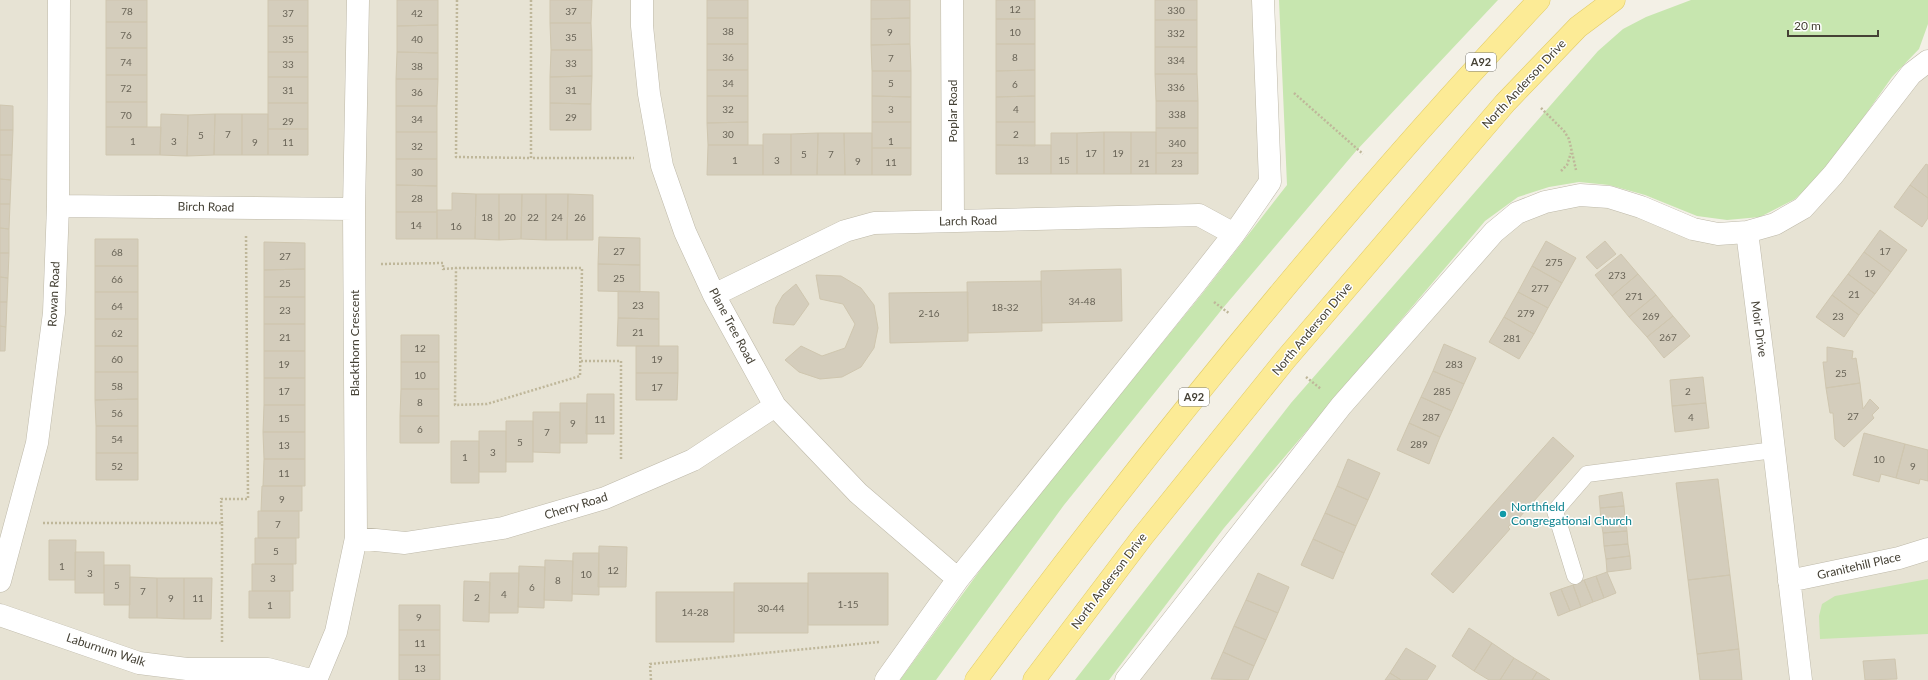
<svg xmlns="http://www.w3.org/2000/svg" width="1928" height="680" viewBox="0 0 1928 680" font-family="Lato,sans-serif">
<style>
.residential{fill:#e7e3d4}
.green{fill:#c7e6af}
.building{fill:#d4cdbc;stroke:#cfc6af}
.lines{fill:none;stroke-linecap:round;stroke-linejoin:round}
.lane-casing{stroke:#beb9a9;stroke-width:17}
.street-casing{stroke:#beb9a9;stroke-width:23}
.primary-casing{stroke:#e1cb66;stroke-width:23}
.path{stroke:#bfb79a;stroke-width:2.5;stroke-dasharray:2 2;stroke-linecap:butt}
.lane{stroke:#fff;stroke-width:16}
.street{stroke:#fff;stroke-width:22}
.primary{stroke:#fceb96;stroke-width:22}
.culture-dot{fill:#0f9aa8;stroke:#fff;stroke-width:1.5}
.labels{text-anchor:middle;stroke-width:3;stroke-linejoin:round;paint-order:stroke}
.number-label{font-size:10px;fill:#696457}
.shield{fill:#fff;stroke:#7d7a72;stroke-width:1}
.shield-label{font-size:11px;font-weight:bold;fill:#454135}
.street-label{font-size:12px;fill:#454135;stroke:#fff}
.culture-label{font-size:12px;fill:#0d838f;stroke:#fff;text-anchor:start}
</style>
<rect width="100%" height="100%" fill="#f3f0e6"/>
<!-- residential -->
<path class="residential" d="M0 0H1261L1270 182 886 680H310L187 669 182 680H0Z
M1928 61V680H1126L1494 232 1580 195 1693 229 1775 224Z"/>
<!-- green -->
<path class="green" d="M1279 0H1498L1356 151 1223 308 1064 505 936 680H900L1005 536 1202 294 1287 185Z
M1691 0H1928V24L1919 49 1892 77 1825 172 1795 199 1760 217 1727 220 1697 216 1645 195 1609 185 1579 182 1549 187 1518 197 1485 221 1224 528 1109 680H1075L1291 403 1598 51 1623 29 1646 17Z
M1928 579V634L1820 639 1819 616 1822 604 1835 596Z"/>
<!-- building -->
<path class="building" d="M106 0H147V22H106Z
M268 0H308V26H268Z
M397 0H438V25L397 26Z
M550 0H592L591 23H550Z
M707 0H748V18H707Z
M871 0H910V18L871 19Z
M996 0H1035V19H996Z
M1155 0H1197V20H1155Z
M707 18H748V44H707Z
M910 18V44L871 45V19Z
M996 19H1035V44H996Z
M1155 20H1197V47H1155Z
M106 22H147V48H106Z
M550 23H591L592 50H551Z
M438 25V53L397 52V26Z
M268 26H308V52H268Z
M707 44H748V70H707Z
M910 44 911 71H872L871 45Z
M996 44H1035V70L996 71Z
M1155 47H1197V74H1155Z
M106 48H147V75H106Z
M551 50H592V76L550 77Z
M268 52H308V77H268Z
M397 52 438 53V79H396Z
M707 70H748V96H707Z
M1035 70V96L996 97V71Z
M872 71H911V97L872 96Z
M1155 74H1197L1198 101H1156Z
M106 75H147V102H106Z
M592 76 591 104 550 103V77Z
M268 77H308V103H268Z
M396 79H438L437 106H396Z
M707 96H748V122L707 123Z
M872 96 911 97V122H872Z
M1035 96V122H996V97Z
M1156 101H1198V128H1156Z
M106 102H147V127H106Z
M268 103H308V129H268Z
M550 103 591 104V130H550Z
M0 105 13 106V130H0Z
M396 106H437V132H396Z
M161 114 188 115 187 156 160 155Z
M215 114 214 155 187 156 188 115Z
M215 114H242V155H214Z
M242 114H268V155H242Z
M748 122V145H708L707 123Z
M872 122H911V148H872Z
M996 122H1035V146L996 145Z
M106 127H161L160 155H106Z
M1156 128H1198V153H1156Z
M268 129H308V155H268Z
M0 130H13L12 155H0Z
M396 132H437V159H396Z
M1104 132V174H1077V133Z
M1104 132H1131V174H1104Z
M1131 132H1156V174H1131Z
M818 133 817 175H791V134Z
M818 133H844L845 175H817Z
M844 133H872V175H845Z
M1051 133H1077V174H1051Z
M763 134H791V175H763Z
M708 145H763V175H707Z
M996 145H1051V174H996Z
M872 148H911V175H872Z
M1156 153H1198V174H1156Z
M0 155H12L11 180 0 179Z
M396 159H437V186L396 185Z
M1926 164 1928 165V198L1910 185Z
M0 179 11 180 10 204H0Z
M396 185 437 186V212H396Z
M1910 185 1928 198V218L1922 227 1894 207Z
M452 193 476 194 475 239H437V210H452Z
M476 194H499V240L475 239Z
M499 194H522L521 239 499 240Z
M522 194H546V240L521 239Z
M546 194H568L567 240H546Z
M568 194 593 195V240H567Z
M0 204H10L9 229 0 228Z
M396 212H437V239H396Z
M0 228 9 229V253H0Z
M1880 230 1907 250 1891 272 1864 252Z
M599 237 640 238V265L598 264Z
M95 239H138V266H95Z
M1546 241 1576 258 1562 283 1532 266Z
M1605 241 1616 254 1597 269 1586 257Z
M264 242 305 243V269L264 270Z
M1864 252 1891 272 1875 294 1848 274Z
M0 253H9L8 278 0 277Z
M1621 254 1638 274 1612 296 1595 275Z
M598 264 640 265V292L598 291Z
M95 266H138V292H95Z
M1532 266 1562 283 1548 308 1518 292Z
M305 269V297H264V270Z
M1121 269 1122 321 1042 323 1041 271Z
M1638 274 1656 295 1629 317 1612 296Z
M1848 274 1875 294 1859 315 1832 295Z
M816 275 841 276 861 288 874 305 878 328 874 348 861 367 842 377 820 379 799 372 785 360 801 346 822 356 845 348 855 324 843 304 820 299Z
M0 277 8 278 7 302H0Z
M1041 281 1042 331 968 333 967 282Z
M796 284 809 304 794 325 773 323 776 307 783 295Z
M618 291 659 292V319L618 318Z
M95 292H138V319H95Z
M968 292V341L890 343 889 293Z
M1518 292 1548 308 1534 334 1504 317Z
M1656 295 1673 316 1647 337 1629 317Z
M1832 295 1859 315 1844 337 1816 317Z
M264 297H305V324H264Z
M0 302H7L6 327 0 326Z
M1673 316 1690 336 1664 358 1647 337Z
M1504 317 1534 334 1519 359 1489 342Z
M618 318 659 319V346H617Z
M95 319H138V346H95Z
M264 324H305V351H264Z
M0 326 6 327 5 351H0Z
M401 335H439V362H401Z
M1444 344 1476 358 1464 384 1433 371Z
M95 346H138V372H95Z
M636 346H678V373H636Z
M1827 347 1853 351 1852 359 1856 358 1860 383 1826 388 1823 362H1827Z
M264 351H305V378H264Z
M401 362H439V389H401Z
M1433 371 1464 384 1452 411 1421 397Z
M95 372H138V399L95 400Z
M636 373H678L677 400H636Z
M1703 377 1706 403 1672 406 1670 380Z
M264 378H305V405H264Z
M1860 383 1863 409 1870 399 1879 408 1872 415 1874 418 1844 447 1835 439 1833 413H1830L1826 388Z
M401 389H439V416H400Z
M587 394H614V434H586Z
M1421 397 1452 411 1440 437 1409 423Z
M138 399V426H96L95 400Z
M560 403H587V443H560Z
M1706 403 1709 428 1675 432 1672 406Z
M264 405H305V432H263Z
M533 412H560V453L533 452Z
M400 416H439V443H400Z
M506 421H533V462H506Z
M1409 423 1440 437 1429 464 1397 450Z
M96 426H138V453H96Z
M479 431H506V472H479Z
M263 432H305V459H264Z
M1864 433 1905 444 1896 478 1881 474 1879 482 1853 475Z
M1553 437 1574 456 1518 519 1517 518 1508 527 1510 529 1453 593 1431 574Z
M451 441H479V483H451Z
M1905 444 1928 450V481L1920 479 1919 484 1896 478Z
M96 453H138V480H96Z
M264 459H305V486H263Z
M1348 459 1380 473 1368 500 1337 486Z
M1718 479 1730 575 1688 580 1676 483Z
M262 486H302V511H261Z
M1337 486 1368 500 1356 526 1325 513Z
M1622 492 1624 506 1600 508 1599 496Z
M1624 506 1625 518 1601 521 1600 508Z
M258 511H299V538H258Z
M1325 513 1356 526 1344 553 1313 539Z
M1625 518 1627 531 1603 533 1601 521Z
M1627 531 1628 544 1604 546 1603 533Z
M255 538H296V564H255Z
M1313 539 1344 553 1333 579 1301 565Z
M49 540H76L75 580H49Z
M1628 544 1630 556 1606 559 1604 546Z
M599 546 627 547 626 587H598Z
M75 552H104V593H75Z
M573 553H599V595L572 594Z
M1630 556 1631 569 1607 572 1606 559Z
M545 560 573 561 572 601 544 600Z
M252 564H293V591H252Z
M104 565H130V605H104Z
M519 566 545 567 544 608 518 607Z
M1607 572 1616 593 1604 598 1596 576Z
M490 573H519L518 613H489Z
M808 573H888V625H808Z
M1258 573 1289 587 1278 613 1246 600Z
M1730 575 1739 649 1697 654 1688 580Z
M1596 576 1604 598 1593 602 1584 580Z
M130 577 157 578V618H129Z
M157 578H184V619L157 618Z
M184 578H212L211 619H184Z
M1584 580 1593 602 1581 607 1573 585Z
M464 581 490 582 489 622 463 621Z
M734 583H808V633H734Z
M1573 585 1581 607 1570 611 1561 589Z
M1561 589 1570 611 1558 616 1550 593Z
M249 591H290V618H249Z
M656 592H734V642H656Z
M1246 600 1278 613 1266 640 1234 626Z
M399 605H440V630H399Z
M1234 626 1266 640 1254 666 1223 652Z
M1469 628 1492 643 1474 671 1452 656Z
M399 630H440V655H399Z
M1492 643 1514 658 1500 680H1489L1474 671Z
M1406 648 1436 666 1427 680H1401L1390 673Z
M1739 649 1742 680H1700L1697 654Z
M1223 652 1254 666 1248 680 1211 679Z
M399 655H440V680H399Z
M1514 658 1537 672 1532 680H1500Z
M1895 659 1897 679 1865 680 1863 661Z
M1537 672 1550 680H1532Z
M1390 673 1401 680H1385Z"/>
<g class="lines">
<defs>
<path id="lane" d="M1575 576 1555 511 1587 474 1774 450"/>
<path id="street" d="M642 0V26L649 94 662 166 685 232 714 295 775 406 858 493 958 579
M952 0 953 221
M58 206 354 209
M714 295 845 231 874 223 1199 215 1234 234
M356 538 405 543 503 528 605 498 693 460 775 406
M0 581 37 443 54 313 58 206 59 0
M1789 581 1899 558 1928 549
M0 615 139 663 187 669H268L310 680
M316 680 336 632 356 538 354 209 358 0
M886 680 958 579 1194 285 1234 234 1270 182 1263 0
M1126 680 1341 406 1494 232 1517 213 1545 202 1580 195 1609 197 1641 207 1693 229 1718 234 1747 232
M1801 680 1767 390 1747 232 1775 224 1803 208 1833 175 1911 74 1928 61"/>
<path id="primary" d="M976 680C1152 444 1337 215 1539 0
M1034 680 1143 536 1285 360 1505 103 1578 27 1614 0"/>
</defs>
<!-- lane casing -->
<use href="#lane" class="lane-casing"/>
<!-- street casing -->
<use href="#street" class="street-casing"/>
<!-- primary casing -->
<use href="#primary" class="primary-casing"/>
<!-- path -->
<path class="path" d="M457 0 456 157 531 158
M531 0V158H634
M1294 93 1363 154
M1541 108 1564 131 1569 139 1576 170
M1561 171 1567 165 1571 153
M381 264 443 263V269L456 268H582L580 376 487 404 455 405 456 268
M1214 302 1230 314
M581 361H621V461
M1306 377 1321 389
M43 523H222V643
M222 523 221 499H248L246 234
M651 680 650 664 879 642"/>
<!-- lane -->
<use href="#lane" class="lane"/>
<!-- street -->
<use href="#street" class="street"/>
<!-- primary -->
<use href="#primary" class="primary"/>
</g>
<!-- markers -->
<circle class="culture-dot" cx="1503" cy="514" r="4"/>
<g class="labels">
<!-- number labels -->
<g class="number-label">
<text x="1015" y="13">12</text>
<text x="1176" y="14">330</text>
<text x="127" y="15">78</text>
<text x="571" y="15">37</text>
<text x="288" y="17">37</text>
<text x="417" y="17">42</text>
<text x="728" y="35">38</text>
<text x="890" y="36">9</text>
<text x="1015" y="36">10</text>
<text x="1176" y="37">332</text>
<text x="126" y="39">76</text>
<text x="571" y="41">35</text>
<text x="288" y="43">35</text>
<text x="417" y="43">40</text>
<text x="728" y="61">36</text>
<text x="1015" y="61">8</text>
<text x="891" y="62">7</text>
<text x="1176" y="64">334</text>
<text x="126" y="66">74</text>
<text x="571" y="67">33</text>
<text x="288" y="68">33</text>
<text x="417" y="70">38</text>
<text x="728" y="87">34</text>
<text x="891" y="87">5</text>
<text x="1015" y="88">6</text>
<text x="1176" y="91">336</text>
<text x="126" y="92">72</text>
<text x="288" y="94">31</text>
<text x="571" y="94">31</text>
<text x="417" y="96">36</text>
<text x="728" y="113">32</text>
<text x="891" y="113">3</text>
<text x="1016" y="113">4</text>
<text x="1177" y="118">338</text>
<text x="126" y="119">70</text>
<text x="571" y="121">29</text>
<text x="417" y="123">34</text>
<text x="288" y="125">29</text>
<text x="228" y="138">7</text>
<text x="728" y="138">30</text>
<text x="1016" y="138">2</text>
<text x="201" y="139">5</text>
<text x="133" y="145">1</text>
<text x="174" y="145">3</text>
<text x="891" y="145">1</text>
<text x="255" y="146">9</text>
<text x="288" y="146">11</text>
<text x="1177" y="147">340</text>
<text x="417" y="150">32</text>
<text x="1091" y="157">17</text>
<text x="1118" y="157">19</text>
<text x="804" y="158">5</text>
<text x="831" y="158">7</text>
<text x="735" y="164">1</text>
<text x="777" y="164">3</text>
<text x="1023" y="164">13</text>
<text x="1064" y="164">15</text>
<text x="858" y="165">9</text>
<text x="891" y="166">11</text>
<text x="1144" y="167">21</text>
<text x="1177" y="167">23</text>
<text x="417" y="176">30</text>
<text x="417" y="202">28</text>
<text x="487" y="221">18</text>
<text x="510" y="221">20</text>
<text x="533" y="221">22</text>
<text x="557" y="221">24</text>
<text x="580" y="221">26</text>
<text x="416" y="229">14</text>
<text x="456" y="230">16</text>
<text x="619" y="255">27</text>
<text x="1885" y="255">17</text>
<text x="117" y="256">68</text>
<text x="285" y="260">27</text>
<text x="1554" y="266">275</text>
<text x="1870" y="277">19</text>
<text x="1617" y="279">273</text>
<text x="619" y="282">25</text>
<text x="117" y="283">66</text>
<text x="285" y="287">25</text>
<text x="1540" y="292">277</text>
<text x="1854" y="298">21</text>
<text x="1634" y="300">271</text>
<text x="1082" y="305">34-48</text>
<text x="638" y="309">23</text>
<text x="117" y="310">64</text>
<text x="1005" y="311">18-32</text>
<text x="285" y="314">23</text>
<text x="929" y="317">2-16</text>
<text x="1526" y="317">279</text>
<text x="1651" y="320">269</text>
<text x="1838" y="320">23</text>
<text x="638" y="336">21</text>
<text x="117" y="337">62</text>
<text x="285" y="341">21</text>
<text x="1668" y="341">267</text>
<text x="1512" y="342">281</text>
<text x="420" y="352">12</text>
<text x="117" y="363">60</text>
<text x="657" y="363">19</text>
<text x="284" y="368">19</text>
<text x="1454" y="368">283</text>
<text x="1841" y="377">25</text>
<text x="420" y="379">10</text>
<text x="117" y="390">58</text>
<text x="657" y="391">17</text>
<text x="284" y="395">17</text>
<text x="1442" y="395">285</text>
<text x="1688" y="395">2</text>
<text x="420" y="406">8</text>
<text x="117" y="417">56</text>
<text x="1853" y="420">27</text>
<text x="1431" y="421">287</text>
<text x="1691" y="421">4</text>
<text x="284" y="422">15</text>
<text x="600" y="423">11</text>
<text x="573" y="427">9</text>
<text x="420" y="433">6</text>
<text x="547" y="436">7</text>
<text x="117" y="443">54</text>
<text x="520" y="446">5</text>
<text x="1419" y="448">289</text>
<text x="284" y="449">13</text>
<text x="493" y="456">3</text>
<text x="465" y="461">1</text>
<text x="1879" y="463">10</text>
<text x="117" y="470">52</text>
<text x="1913" y="470">9</text>
<text x="284" y="477">11</text>
<text x="282" y="503">9</text>
<text x="278" y="528">7</text>
<text x="276" y="555">5</text>
<text x="62" y="570">1</text>
<text x="613" y="574">12</text>
<text x="90" y="577">3</text>
<text x="586" y="578">10</text>
<text x="273" y="582">3</text>
<text x="558" y="584">8</text>
<text x="117" y="589">5</text>
<text x="532" y="591">6</text>
<text x="143" y="595">7</text>
<text x="504" y="598">4</text>
<text x="477" y="601">2</text>
<text x="171" y="602">9</text>
<text x="198" y="602">11</text>
<text x="848" y="608">1-15</text>
<text x="270" y="609">1</text>
<text x="771" y="612">30-44</text>
<text x="695" y="616">14-28</text>
<text x="419" y="621">9</text>
<text x="420" y="647">11</text>
<text x="420" y="672">13</text>
</g>
<!-- shield labels -->
<g class="shield">
<rect x="1466" y="53" width="30" height="18" rx="3"/>
<rect x="1179" y="388" width="30" height="18" rx="3"/>
</g>
<g class="shield-label">
<text x="1481" y="66">A92</text>
<text x="1194" y="401">A92</text>
</g>
<!-- street labels -->
<g class="street-label">
<text transform="translate(1524 84) rotate(-47)" y="4">North Anderson Drive</text>
<text transform="translate(953 111) rotate(-90)" y="4">Poplar Road</text>
<text transform="translate(206 207) rotate(1)" y="4">Birch Road</text>
<text transform="translate(968 221) rotate(-1)" y="4">Larch Road</text>
<text transform="translate(54 294) rotate(-87)" y="4">Rowan Road</text>
<text transform="translate(732 326) rotate(62)" y="4">Plane Tree Road</text>
<text transform="translate(1312 329) rotate(-50)" y="4">North Anderson Drive</text>
<text transform="translate(1759 329) rotate(82)" y="4">Moir Drive</text>
<text transform="translate(355 343) rotate(-90)" y="4">Blackthorn Crescent</text>
<text transform="translate(576 506) rotate(-17)" y="4">Cherry Road</text>
<text transform="translate(1859 566) rotate(-13)" y="4">Granitehill Place</text>
<text transform="translate(1109 581) rotate(-53)" y="4">North Anderson Drive</text>
<text transform="translate(106 650) rotate(18)" y="4">Laburnum Walk</text>
</g>
<!-- culture labels -->
<g class="culture-label">
<text x="1511" y="511">Northfield<tspan x="1511" dy="14">Congregational Church</tspan></text>
</g>
</g>
<!-- scale -->
<path d="M1788 30v6h90v-6" fill="none" stroke="#454135" stroke-width="2"/>
<text x="1794" y="30" font-size="12" fill="#454135" stroke="#ffffff" stroke-width="3" paint-order="stroke">20 m</text>
</svg>
